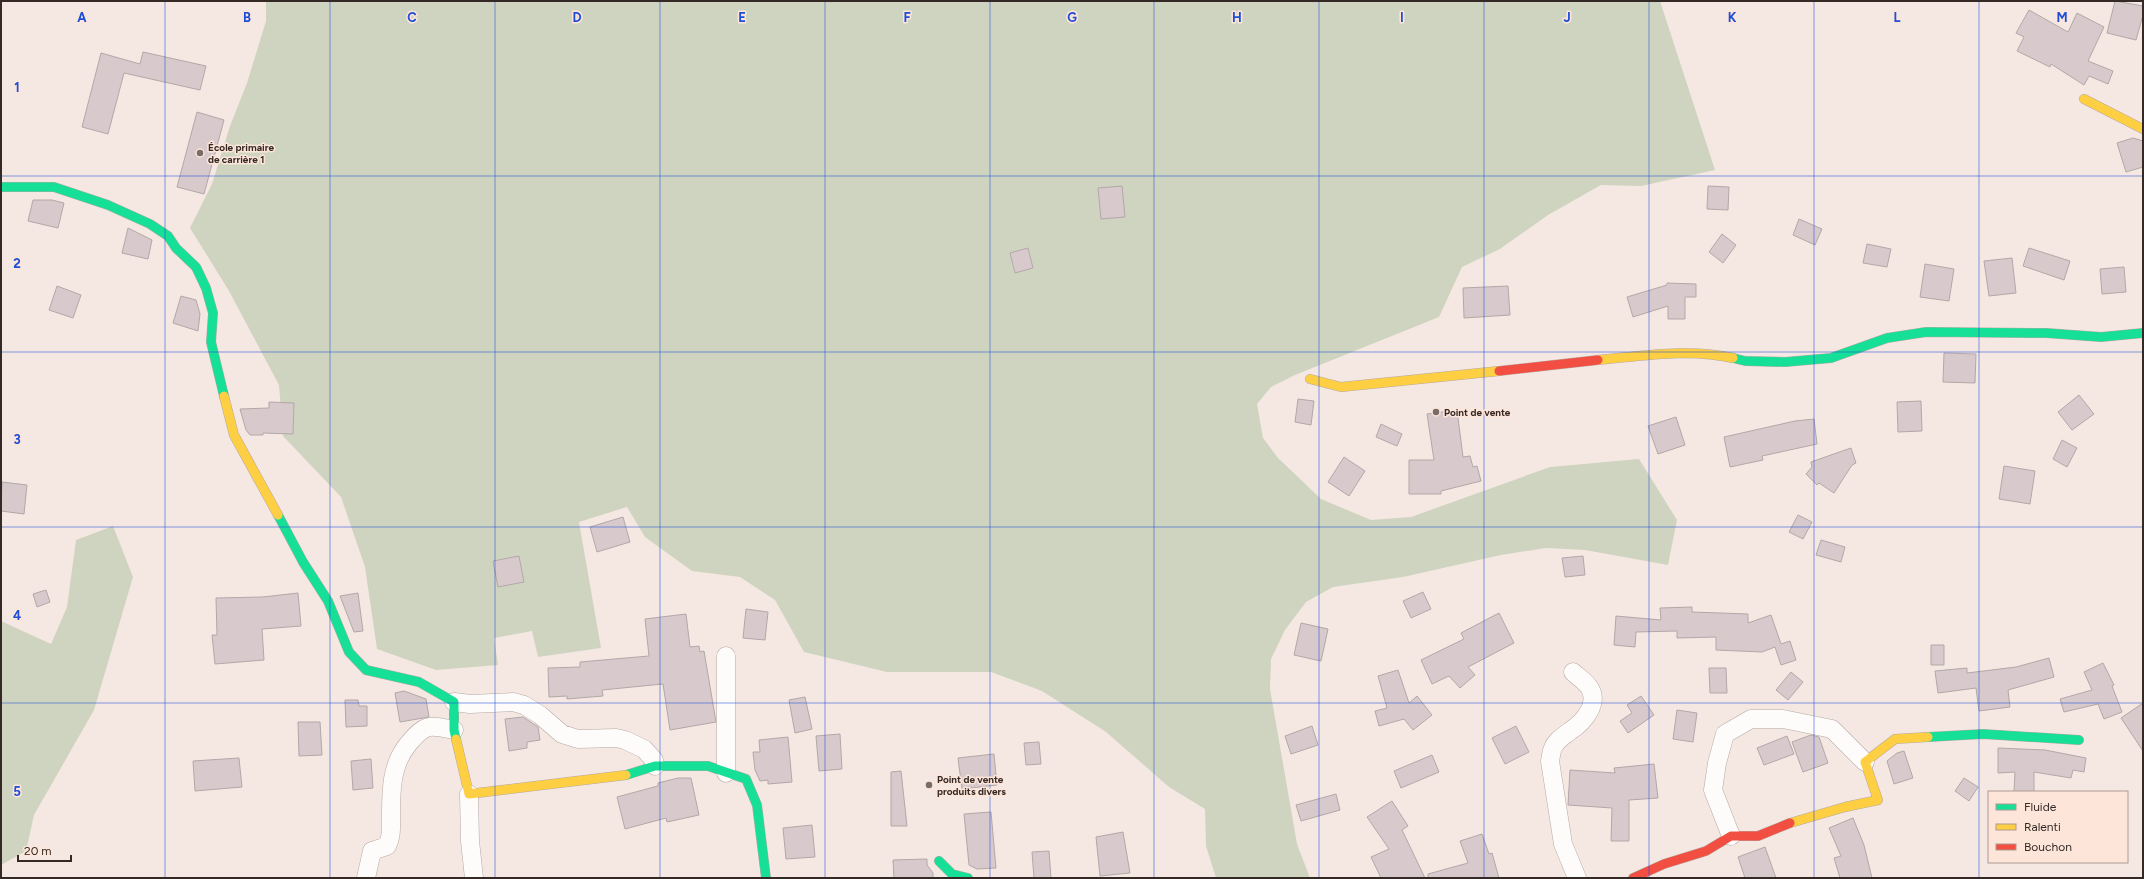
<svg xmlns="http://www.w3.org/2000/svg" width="2144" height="879" viewBox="0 0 2144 879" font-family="Figtree,sans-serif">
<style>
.green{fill:#cfd4c0}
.building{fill:#d7c9cc;stroke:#b2a8a8}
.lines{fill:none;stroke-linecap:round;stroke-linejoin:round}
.street-casing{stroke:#b4a9a3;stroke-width:19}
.fast-casing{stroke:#b4a9a3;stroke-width:10}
.slow-casing{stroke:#b4a9a3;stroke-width:10}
.jam-casing{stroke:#b4a9a3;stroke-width:10}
.street{stroke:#fefcfb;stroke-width:18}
.fast{stroke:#16e098;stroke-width:9}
.slow{stroke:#ffcf43;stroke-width:9}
.jam{stroke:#f24e42;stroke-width:9}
.grid{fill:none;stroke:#1d4ed8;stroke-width:1;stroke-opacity:0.55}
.poi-dot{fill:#786c66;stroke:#fde5da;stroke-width:1.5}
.labels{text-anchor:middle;stroke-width:3;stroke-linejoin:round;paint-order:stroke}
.poi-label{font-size:10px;font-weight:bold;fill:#342924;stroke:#fde5da;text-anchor:start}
.grid-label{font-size:13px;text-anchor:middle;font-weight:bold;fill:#1d4ed8;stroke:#fde5da;stroke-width:3;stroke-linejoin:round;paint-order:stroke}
</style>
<rect width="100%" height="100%" fill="#f5e8e2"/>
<!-- green -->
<path class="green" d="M266 1H1660L1715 170 1641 186 1601 185 1548 215 1500 249 1462 267 1439 317 1295 375 1271 387 1257 404 1263 438 1278 458 1321 499 1371 520 1411 517 1550 467 1639 459 1677 520 1668 565 1585 550 1546 548 1501 555 1403 577 1333 587 1306 602 1285 630 1271 659 1270 689 1297 844 1310 878H1216L1206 846 1205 809 1169 787 1106 732 1042 691 991 672H887L804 652 775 600 740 577 692 571 645 537 627 507 579 522 601 648 538 657 532 631 494 638 498 665 436 670 377 649 365 567 341 497 283 436 279 385 229 291 190 228 212 184 230 126 247 83 266 21Z
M113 526 133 577 94 710 34 815 26 851 1 865V621L51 644 67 607 76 540Z"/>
<!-- building -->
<path class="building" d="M2115 1 2143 6V15L2136 40 2107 33Z
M2029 10 2068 32 2077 13 2104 27 2088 61 2113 71 2108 84 2089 76 2084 85 2051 64 2050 67 2017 51 2024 37 2016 33Z
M143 52 206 66 200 90 124 73 108 134 82 127 101 53 140 64Z
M197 112 224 120 204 194 177 187Z
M2133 138 2143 141V167L2126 172 2117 143Z
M1122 186 1125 217 1101 219 1098 188Z
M1708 186 1729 187 1728 210 1707 209Z
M33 200H52L64 203 58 228 28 221Z
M1799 219 1822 229 1815 245 1793 235Z
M128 228 152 240 148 259 122 253Z
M1722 234 1736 245 1723 263 1709 252Z
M1867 244 1891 249 1887 267 1863 263Z
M1028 248 1033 268 1015 273 1010 253Z
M2029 248 2070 261 2064 280 2023 266Z
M2012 258 2016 293 1989 296 1984 261Z
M1925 264 1954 269 1949 301 1920 297Z
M2124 267 2126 292 2102 294 2100 269Z
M1667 283 1696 284V297H1685V319H1668V306L1633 317 1627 297 1667 285Z
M57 286 81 295 73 318 49 310Z
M1508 286 1510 315 1464 318 1463 288Z
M181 296 196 300 200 314 198 331 173 323Z
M1944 353 1976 354 1975 383 1943 382Z
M2079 395 2094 414 2072 430 2058 412Z
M1298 399 1314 401 1311 425 1295 422Z
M1921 401 1922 431 1898 432 1897 402Z
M269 402 294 403 293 434 263 433V435H250L246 430 240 409 269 408Z
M1457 410 1463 457 1470 456 1473 467 1477 466 1481 481 1441 491V494H1409V460H1434L1427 414Z
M1676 417 1685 445 1658 454 1648 426Z
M1814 419 1817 444 1762 456 1763 460 1730 467 1724 437 1795 421Z
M1381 424 1402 434 1397 446 1376 437Z
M2062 440 2077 448 2067 467 2053 459Z
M1851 448 1856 463 1852 465 1834 493 1819 483 1817 485 1806 474 1812 467 1811 462Z
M1344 457 1365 471 1349 496 1328 482Z
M2004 466 2035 471 2030 504 1999 499Z
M2 482 27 485 24 514 1 511Z
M1798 515 1812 522 1803 539 1789 532Z
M623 517 630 542 597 552 590 527Z
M1821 540 1845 547 1841 562 1816 555Z
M519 556 524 582 498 587 493 561Z
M1583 556 1585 575 1565 577 1562 558Z
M46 590 50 602 37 607 33 594Z
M1423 592 1431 609 1411 618 1403 601Z
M298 593 301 626 262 629 264 660 215 664 212 635H217L216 598 263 597Z
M358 593 363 631 354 632 340 596Z
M1692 607V612L1748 614V623L1771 615 1781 644 1790 641 1796 660 1781 665 1775 647 1762 652 1716 650V637L1677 638V631L1636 632 1635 647 1614 645 1616 616 1661 620 1660 608Z
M746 609 768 612 765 640 743 638Z
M1499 613 1514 643 1468 667 1475 675 1460 688 1449 676 1432 684 1421 660 1464 639 1461 633Z
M686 614 690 647 699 646 700 652 704 651 716 722 670 730 663 684 602 690 603 696 567 699V696L549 697 548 668 580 667V662L649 656 645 619Z
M1301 623 1328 629 1321 661 1294 655Z
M1931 645H1944V665H1931Z
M2049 658 2054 677 2008 690 2010 707 1979 711 1976 688 1938 693 1935 671 1967 668V673L2016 667Z
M2103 663 2114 685 2112 686 2122 712 2104 719 2098 704 2064 712 2060 699 2092 690 2084 672Z
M1709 668H1726L1727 693H1710Z
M1398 670 1409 703 1417 696 1432 715 1413 730 1404 719 1379 726 1375 711 1387 708 1378 676Z
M1791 672 1803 682 1788 700 1776 690Z
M404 691 426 699 429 717 400 722 395 693Z
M1641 696 1654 715 1628 733 1620 721 1632 713 1627 705Z
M805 697 812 729 795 733 789 700Z
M345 700H358L359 706H367V726L346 727Z
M2143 703V751L2121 718Z
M1677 710 1697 713 1693 742 1673 739Z
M523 717 538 727 540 740 527 742V748L509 751 505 719Z
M298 722H320L322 755 299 756Z
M1312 726 1318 745 1291 754 1285 736Z
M1516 726 1529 752 1505 764 1492 738Z
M840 734 842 769 819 771 816 736Z
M1811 735 1819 737 1828 763 1803 772 1792 742Z
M1787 736 1794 754 1764 765 1757 748Z
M788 737 792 782 768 784V780L760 781 755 770 753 752H760L759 740Z
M1039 742 1041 764 1026 765 1024 743Z
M1998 748 2045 750 2086 758 2084 772 2073 770 2071 778 2034 772V792H2014L2015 772 1998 773Z
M1904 751 1913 778 1894 784 1887 761 1897 753Z
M994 754 997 785 962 789 958 758Z
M1432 755 1439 772 1401 788 1394 771Z
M239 758 242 787 195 791 193 761Z
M371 759 373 788 353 790 351 761Z
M1654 764 1658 798 1629 800V841H1611L1612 808 1568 805 1570 770 1615 773 1614 768Z
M901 771 907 826H891V772Z
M678 778H691L699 815 667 822 666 818 625 829 617 797 658 786V783Z
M1964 778 1978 787 1969 801 1955 791Z
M1336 794 1340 810 1301 821 1296 805Z
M1392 801 1408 826 1402 830 1425 878H1381L1371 857 1389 849 1367 817Z
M991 812 996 868 977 869 969 865 964 814Z
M1853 818 1864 845 1872 878H1840L1834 858 1841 856 1829 828Z
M812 825 815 857 786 859 783 828Z
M1123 832 1130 873 1100 876 1096 837Z
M1482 834 1489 854 1492 853 1499 878H1428V874L1468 863 1460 841Z
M1765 847 1776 878H1745L1738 857Z
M1049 851 1051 878H1034L1032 852Z
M927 859V865L933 873V878H894L893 860Z"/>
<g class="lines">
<defs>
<path id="street" d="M1573 672C1578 677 1585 681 1589 687 1600 703 1584 722 1570 731 1564 736 1556 740 1553 748 1551 752 1551 757 1550 761L1563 844 1577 878
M454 702 470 704 513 702 524 705 540 715 562 734 578 739 616 738 625 740 644 749 654 760 655 766
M726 773V656
M469 794 470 841 474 878
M1731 836 1713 790 1717 763 1725 734 1751 719H1783L1832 729 1865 762
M366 878 372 851 387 846C392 836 391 828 391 816 391 790 391 764 409 743 426 723 429 725 454 730"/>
<path id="fast" d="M1 187H54L108 205 150 224 168 236 176 248 196 267 206 288 213 313 211 342 224 396
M1733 358 1745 361 1785 362 1831 358 1887 338 1926 332 2046 333 2101 337 2143 333
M278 515 303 562 328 601 349 652 366 670 419 682 454 702V730L456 739
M1928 737 1983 734 2079 740
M626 775 655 766H708L746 779 757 805 766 878
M939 861 952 874 968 878"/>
<path id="slow" d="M2084 99 2143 129
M1598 360C1643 356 1689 348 1733 358
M1310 379 1341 387 1499 371
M224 396 234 435 278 515
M456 739 469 794 626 775
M1790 823 1845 807 1878 800 1865 762 1895 739 1928 737"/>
<path id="jam" d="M1499 371 1598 360
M1633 878 1664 864 1706 851 1731 836H1758L1790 823"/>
</defs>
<!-- street casing -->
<use href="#street" class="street-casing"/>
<!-- fast casing -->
<use href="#fast" class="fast-casing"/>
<!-- slow casing -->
<use href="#slow" class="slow-casing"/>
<!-- jam casing -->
<use href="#jam" class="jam-casing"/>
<!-- street -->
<use href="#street" class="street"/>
<!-- fast -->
<use href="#fast" class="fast"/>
<!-- slow -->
<use href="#slow" class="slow"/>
<!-- jam -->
<use href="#jam" class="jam"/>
</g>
<!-- grid -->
<path class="grid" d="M165 1V878M330 1V878M495 1V878M660 1V878M825 1V878M990 1V878M1154 1V878M1319 1V878M1484 1V878M1649 1V878M1814 1V878M1979 1V878M1 176H2143M1 352H2143M1 527H2143M1 703H2143"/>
<!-- markers -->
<g class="poi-dot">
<circle cx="200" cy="153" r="4"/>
<circle cx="1436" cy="412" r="4"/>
<circle cx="929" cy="785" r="4"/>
</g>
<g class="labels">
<!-- poi labels -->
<g class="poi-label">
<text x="208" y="151">École primaire<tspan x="208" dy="12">de carrière 1</tspan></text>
<text x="1444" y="416">Point de vente</text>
<text x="937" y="783">Point de vente<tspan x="937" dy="12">produits divers</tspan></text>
</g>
</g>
<g class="grid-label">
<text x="82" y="22">A</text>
<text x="247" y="22">B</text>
<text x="412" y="22">C</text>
<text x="577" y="22">D</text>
<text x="742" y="22">E</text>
<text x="907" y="22">F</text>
<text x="1072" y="22">G</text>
<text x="1237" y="22">H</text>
<text x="1402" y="22">I</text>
<text x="1567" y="22">J</text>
<text x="1732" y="22">K</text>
<text x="1897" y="22">L</text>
<text x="2062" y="22">M</text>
<text x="17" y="92">1</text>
<text x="17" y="268">2</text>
<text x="17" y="444">3</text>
<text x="17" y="620">4</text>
<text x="17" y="796">5</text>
</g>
<!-- border -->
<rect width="2144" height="879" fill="none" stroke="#342924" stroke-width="4"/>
<!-- legend -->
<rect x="1988" y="791" width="140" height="72" fill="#fde5da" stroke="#ad9a91"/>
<rect x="1996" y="804" width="20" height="6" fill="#16e098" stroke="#ad9a91"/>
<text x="2024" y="811" font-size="12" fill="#342924">Fluide</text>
<rect x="1996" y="824" width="20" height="6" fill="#ffcf43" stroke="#ad9a91"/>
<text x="2024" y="831" font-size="12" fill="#342924">Ralenti</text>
<rect x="1996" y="844" width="20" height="6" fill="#f24e42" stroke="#ad9a91"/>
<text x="2024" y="851" font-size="12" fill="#342924">Bouchon</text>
<!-- scale -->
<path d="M18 855v6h53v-6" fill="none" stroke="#342924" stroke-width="2"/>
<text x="24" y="855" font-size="12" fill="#342924" stroke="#fde5da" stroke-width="3" paint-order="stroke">20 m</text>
</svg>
